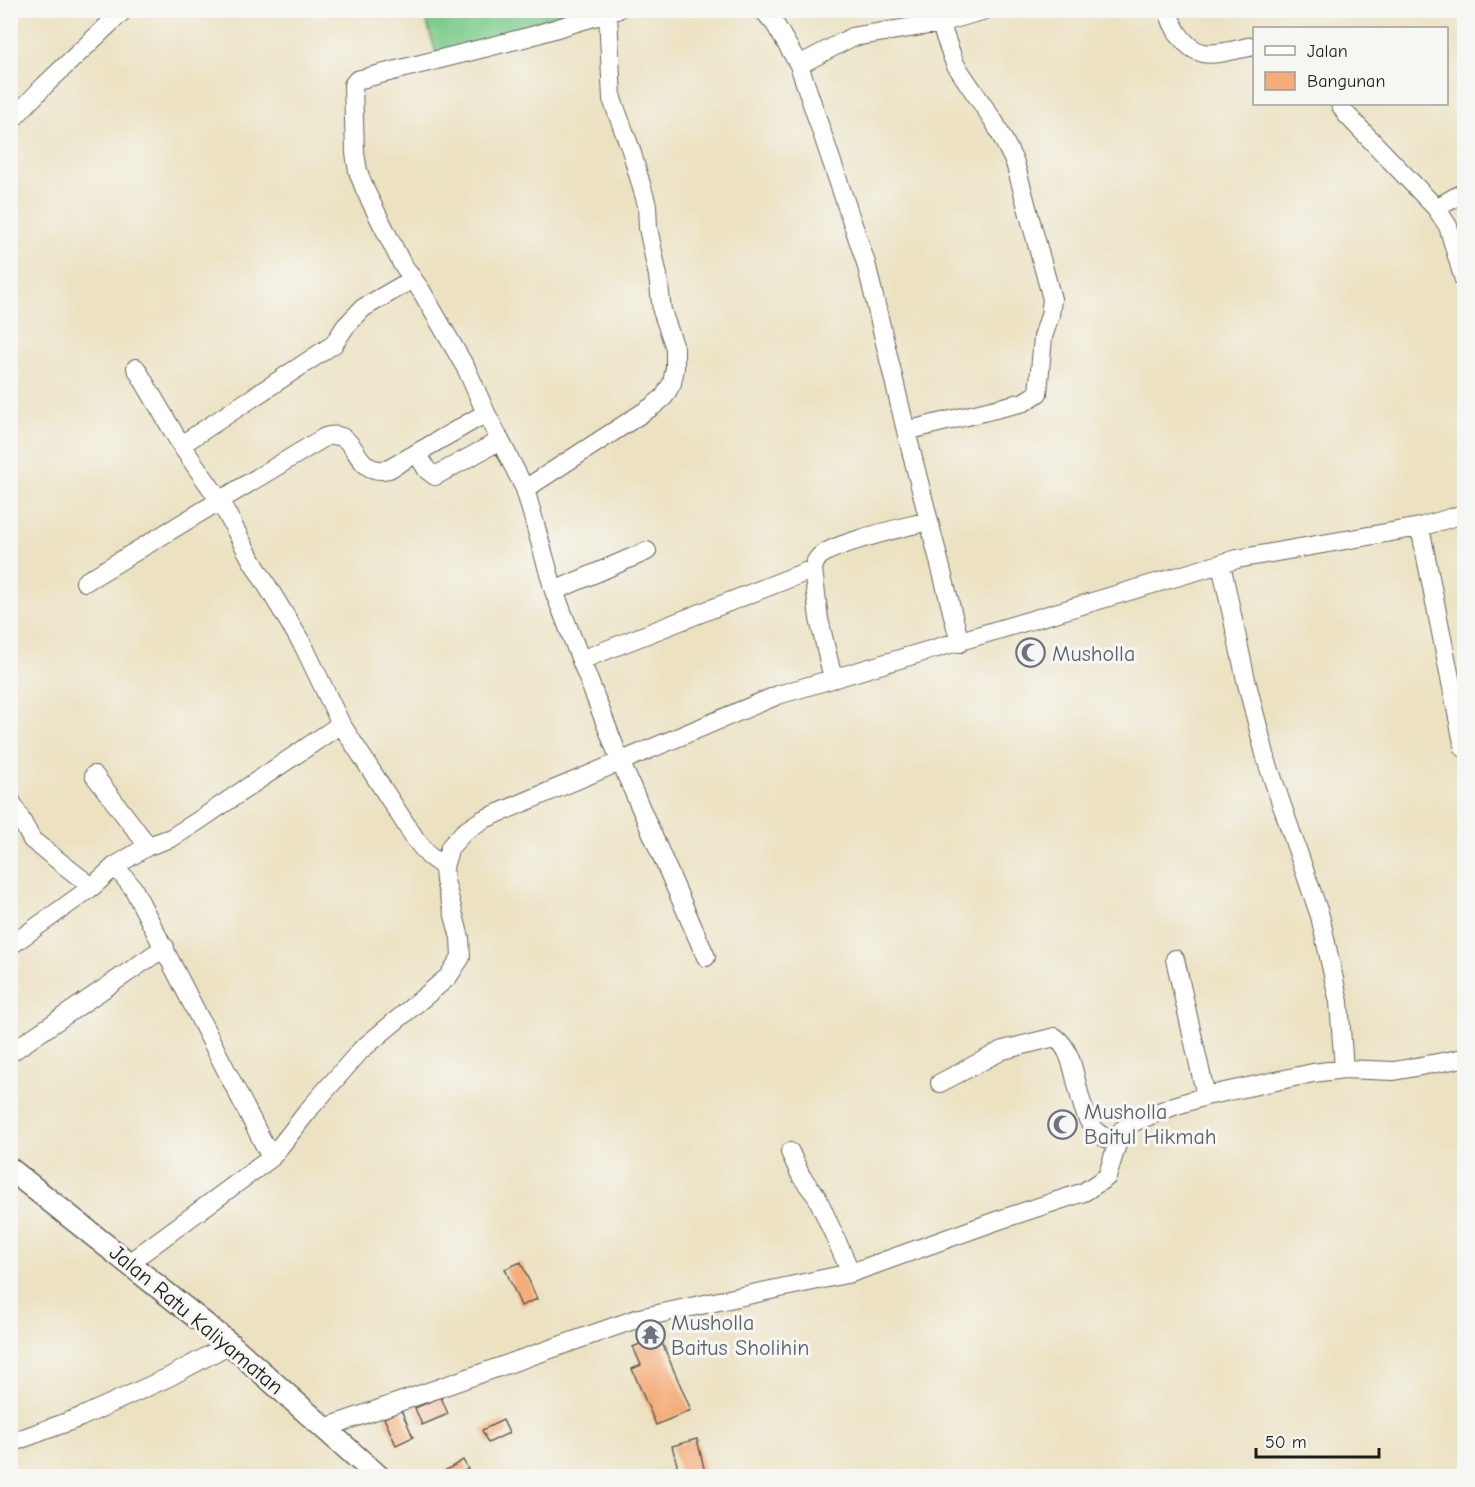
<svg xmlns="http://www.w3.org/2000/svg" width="1475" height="1487" viewBox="0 0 1475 1487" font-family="'Comic Neue',sans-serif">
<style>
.green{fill:#7ccb8b;stroke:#4c7454;stroke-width:1.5}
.building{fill:#f5ac79}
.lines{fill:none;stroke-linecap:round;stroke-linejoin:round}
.minor-casing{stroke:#656156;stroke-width:20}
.major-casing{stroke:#656156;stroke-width:25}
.minor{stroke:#fff;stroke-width:18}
.major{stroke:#fff;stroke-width:22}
.labels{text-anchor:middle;stroke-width:6;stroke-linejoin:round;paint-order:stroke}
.worship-label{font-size:22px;fill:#5b616d;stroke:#f6f6f2;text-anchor:start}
.street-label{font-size:22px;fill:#1c1c1c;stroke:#f6f6f2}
</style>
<rect width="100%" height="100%" fill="#f6f6f2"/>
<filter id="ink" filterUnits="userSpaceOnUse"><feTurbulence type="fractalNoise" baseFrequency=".0167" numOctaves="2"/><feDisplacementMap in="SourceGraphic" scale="12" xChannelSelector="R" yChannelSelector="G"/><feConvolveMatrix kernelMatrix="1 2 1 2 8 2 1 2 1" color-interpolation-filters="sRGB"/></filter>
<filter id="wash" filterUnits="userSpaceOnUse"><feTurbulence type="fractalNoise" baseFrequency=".008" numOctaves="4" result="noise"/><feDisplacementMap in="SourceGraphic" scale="24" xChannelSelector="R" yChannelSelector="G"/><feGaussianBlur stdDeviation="1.35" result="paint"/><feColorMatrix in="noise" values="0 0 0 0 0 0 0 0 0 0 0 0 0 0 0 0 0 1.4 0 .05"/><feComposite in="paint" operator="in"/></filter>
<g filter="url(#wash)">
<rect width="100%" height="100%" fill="#ece2c2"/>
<!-- green -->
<path class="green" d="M423 10 599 11 438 60Z"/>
<g id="blocks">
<!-- building -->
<path class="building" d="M521 1262 537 1299 521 1306 505 1269Z
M659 1336 691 1410 656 1425 632 1369 641 1365 633 1347Z
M441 1397 448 1414 422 1425 415 1408Z
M401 1410 413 1437 396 1445 384 1418Z
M503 1420 509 1433 488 1443 482 1430Z
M697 1439 705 1472 680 1476 672 1446Z
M463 1460 468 1469 455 1476H445L443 1472Z"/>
</g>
</g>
<g filter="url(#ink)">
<use href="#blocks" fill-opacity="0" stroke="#656156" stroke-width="1.5"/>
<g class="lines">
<defs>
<path id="minor" d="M617 10 528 37 357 80 353 85 355 153 358 171 365 190 401 262 422 292 467 370 486 413 525 489 554 591 621 763 706 957
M763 10 775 24 799 65 866 263 906 431 960 643
M1168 10C1172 27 1185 49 1203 53 1216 56 1241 48 1254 46
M799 65 852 37 940 23 985 10
M1340 104 1346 114 1436 208 1448 226 1464 280
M10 122 45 85 124 10
M1436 208 1464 192
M136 368 181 445 220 501 251 559 304 647 341 724 416 840 429 856 444 867
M906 431 1024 402 1038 393 1043 337 1050 315 1052 299 1015 163 995 123 955 64 940 23
M181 445 334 344 345 327 363 308 413 279
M417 453 427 470 435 476 499 441
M525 489 653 406 664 397 672 383 675 368V348L662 311 658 276 648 228 647 205 631 150 612 99 608 13
M1420 527 1464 748
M1221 564 1246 680 1267 762 1320 916 1339 1002 1344 1069
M813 569 819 619 833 679
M85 582 325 437C360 426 351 478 389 469L486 413
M554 591 647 551
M581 660 813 569C814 565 816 560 819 557 833 543 906 527 928 521
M94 775 148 846
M10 799 32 840 92 887
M115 866 148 846 171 838 195 823 341 724
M10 946 92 887 115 866 133 888 271 1158
M1175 959 1206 1096
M10 1053 165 947
M940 1083 1003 1050 1055 1037C1086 1059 1068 1132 1117 1142
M790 1152 801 1176 817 1197 851 1273
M130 1262 271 1158 311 1107 361 1050 448 977 461 957 460 938 445 881 444 867 450 847 464 832 482 820 778 695 1237 559 1420 527 1464 514
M325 1428 639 1318 851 1273 999 1220 1084 1192 1107 1177 1121 1131 1134 1122 1174 1106 1206 1096 1313 1073 1344 1069 1394 1071 1464 1058
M10 1443 81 1417 169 1377 230 1344"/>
<path id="major" d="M10 1169 230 1344 378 1476"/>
</defs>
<!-- minor casing -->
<use href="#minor" class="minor-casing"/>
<!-- major casing -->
<use href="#major" class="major-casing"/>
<!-- minor -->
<use href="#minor" class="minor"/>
<!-- major -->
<use href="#major" class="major"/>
</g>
</g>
<!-- icons -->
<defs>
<symbol id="mosque-ring" viewBox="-11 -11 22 22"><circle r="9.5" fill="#f6f6f2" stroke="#6b7280" stroke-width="1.5"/><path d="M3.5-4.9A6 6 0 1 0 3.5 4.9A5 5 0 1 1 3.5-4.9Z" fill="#6b7280"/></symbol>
<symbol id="temple-ring" viewBox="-11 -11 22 22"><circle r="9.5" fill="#f6f6f2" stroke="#6b7280" stroke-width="1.5"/><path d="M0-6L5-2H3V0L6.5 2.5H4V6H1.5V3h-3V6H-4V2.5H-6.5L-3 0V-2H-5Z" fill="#6b7280"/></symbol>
</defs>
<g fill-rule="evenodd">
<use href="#mosque-ring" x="1014" y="636" width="33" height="33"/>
<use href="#mosque-ring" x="1046" y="1108" width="33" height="33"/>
<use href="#temple-ring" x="634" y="1318" width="33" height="33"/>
</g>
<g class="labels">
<!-- worship labels -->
<g class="worship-label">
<text x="1052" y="661">Musholla</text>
<text x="1084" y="1119">Musholla<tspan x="1084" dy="25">Baitul Hikmah</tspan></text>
<text x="671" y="1330">Musholla<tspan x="671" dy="25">Baitus Sholihin</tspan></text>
</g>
<!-- street labels -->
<g class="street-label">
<text transform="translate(197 1319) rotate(40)" y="8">Jalan Ratu Kaliyamatan</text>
</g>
</g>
<!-- margin -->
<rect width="1475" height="1487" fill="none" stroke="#f6f6f2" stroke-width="36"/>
<!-- legend -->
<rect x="1253" y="27" width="195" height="78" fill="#f6f6f2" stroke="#9f9f9c" stroke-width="1.5"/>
<rect x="1265" y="46" width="30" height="9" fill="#ffffff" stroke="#9f9f9c" stroke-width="1.5"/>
<text x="1307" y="57" font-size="18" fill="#1c1c1c">Jalan</text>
<rect x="1265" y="72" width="30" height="18" fill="#f5ac79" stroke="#9f9f9c" stroke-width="1.5"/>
<text x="1307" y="87" font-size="18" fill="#1c1c1c">Bangunan</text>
<!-- scale -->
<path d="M1256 1448v9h123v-9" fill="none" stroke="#1c1c1c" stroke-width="3"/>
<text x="1265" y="1448" font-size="18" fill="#1c1c1c" stroke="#f6f6f2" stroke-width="4.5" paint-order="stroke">50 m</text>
</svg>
